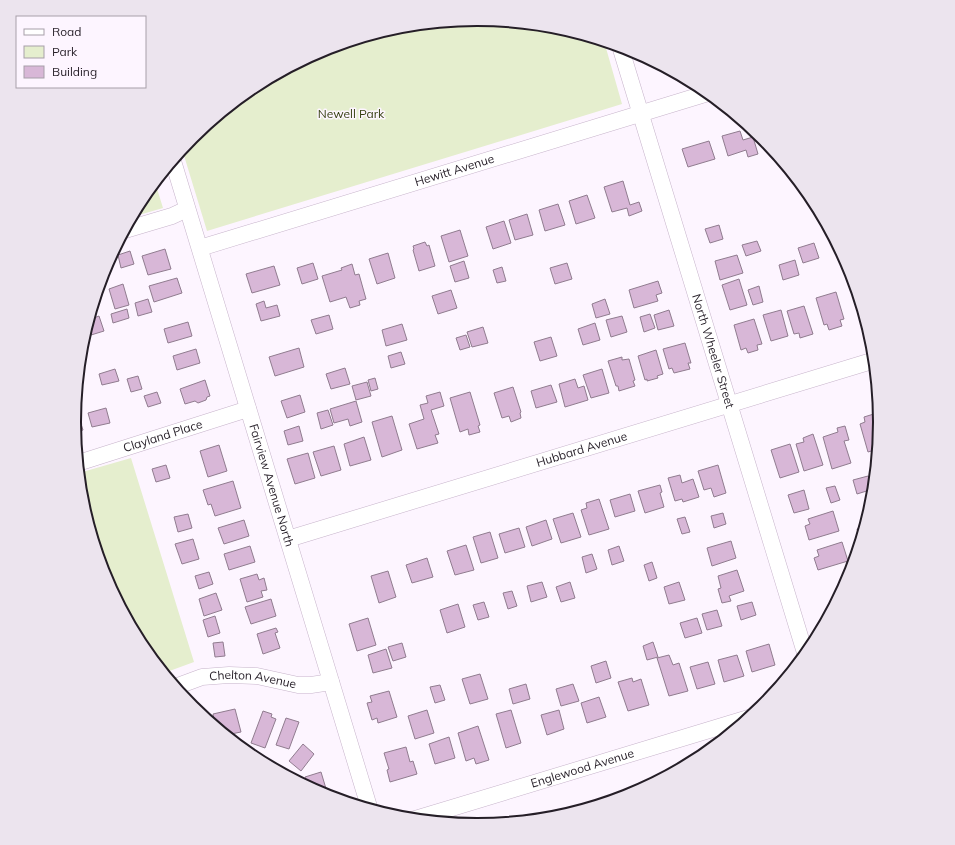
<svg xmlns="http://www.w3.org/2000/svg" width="955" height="845" viewBox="0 0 955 845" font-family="Mulish,sans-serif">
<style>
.green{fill:#e5eece}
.building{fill:#d8b7d7;stroke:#907c8f}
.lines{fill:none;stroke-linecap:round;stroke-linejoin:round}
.minor-casing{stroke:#c7b4cb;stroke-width:17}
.minor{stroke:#fff;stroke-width:16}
.labels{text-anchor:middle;stroke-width:3;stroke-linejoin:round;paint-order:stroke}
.park-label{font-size:12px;fill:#353f10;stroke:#fdf5ff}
.street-label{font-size:12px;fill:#251e27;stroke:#fdf5ff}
.rim{fill:none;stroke:#251e27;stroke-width:2}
</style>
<rect width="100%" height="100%" fill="#fdf5ff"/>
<!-- green -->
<path class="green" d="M478 19 556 27 604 41 622 104 207 231 182 149 192 137 254 87 323 50 399 27Z
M155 182 163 208 132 217 142 198Z
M131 458 194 662 164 673 142 646 105 577 82 501 79 473Z"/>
<!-- building -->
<path class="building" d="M740 131 743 140 753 137 758 154 748 157 746 150 728 156 722 136Z
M709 141 715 159 688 167 682 149Z
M623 181 630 205 639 202 642 211 629 216 627 208 612 212 604 187Z
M587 195 595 218 576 224 569 201Z
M558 204 565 225 545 231 539 210Z
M527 214 533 235 515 240 509 220Z
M504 221 511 243 493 249 486 227Z
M719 225 723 239 710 243 705 229Z
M460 230 468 256 449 262 441 236Z
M757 241 761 251 746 256 742 245Z
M425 242 427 246 429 245 435 266 419 271 413 250 414 249 413 246Z
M814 243 819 258 803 263 798 248Z
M837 247H839L846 260 842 261Z
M165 249 171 269 148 275 142 256Z
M130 251 134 264 121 268 118 255Z
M388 253 395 278 377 284 369 259Z
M737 255 743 273 720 280 715 261Z
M795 260 799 275 783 280 779 265Z
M464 261 469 278 455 282 450 266Z
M313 263 318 279 302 284 297 268Z
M567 263 572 279 555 284 550 268Z
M352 264 355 275 359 274 366 299 359 301 360 305 350 308 346 297 330 302 322 276 342 270 341 268Z
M274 266 280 285 252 293 246 274Z
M502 267 506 281 497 283 493 270Z
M177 278 182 293 154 302 149 286Z
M739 279 747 305 730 310 722 285Z
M658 281 662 293 656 295 658 301 634 308 629 290Z
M123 284 129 305 115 309 109 289Z
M759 286 763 302 753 305 748 290Z
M451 290 457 308 438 314 432 296Z
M836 292 844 319 840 320 842 326 829 330 827 324 824 325 816 298Z
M148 299 152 312 138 316 135 303Z
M605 299 610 314 596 318 592 304Z
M264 301 266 308 277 305 280 316 261 321 256 304Z
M804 306 813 334 800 338 799 333 794 334 787 311Z
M127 309 129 318 113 323 111 314Z
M669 310 674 326 658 330 654 315Z
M781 310 788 336 771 341 763 315Z
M650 314 655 328 644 332 640 317Z
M329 315 333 329 316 334 311 320Z
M99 316 104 331 91 335 88 324 89 320Z
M622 316 627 332 611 337 606 320Z
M754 319 762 344 757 345 758 350 748 353 746 348 741 350 734 325Z
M188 322 192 336 168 343 164 329Z
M595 323 600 340 583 345 578 329Z
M402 324 407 340 386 346 382 330Z
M483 327 488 343 472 347 467 332Z
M466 335 470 347 460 350 456 338Z
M551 337 557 356 540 361 534 342Z
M685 343 691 363H688L690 369 674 373 672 368 669 369 663 349Z
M299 348 304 367 275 376 269 357Z
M196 349 200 363 177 370 173 356Z
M656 350 663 374 657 376 658 378 647 381V379L645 380 638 356Z
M401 352 405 364 391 368 388 356Z
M622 357V360L629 359 635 380 633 381 635 386 619 391 618 386H616L608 361Z
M345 368 350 384 331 389 326 374Z
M115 369 119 381 102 385 99 374Z
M602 369 609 393 591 398 583 375Z
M138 376 142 389 131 392 127 379Z
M375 378 378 389 371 391 368 380Z
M575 379 578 388 584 386 588 400 565 407 559 384Z
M205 380 210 396 207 397 206 400 198 403 195 401 185 404 180 389Z
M367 382 371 396 356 400 352 386Z
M551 385 557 402 536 408 531 391Z
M513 387 521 412 520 413 521 418 511 422 509 416 502 418 494 393Z
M157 392 161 403 148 407 144 396Z
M440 392 444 406 431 410 439 434 435 435 438 443 417 449 409 424 424 419 420 405 428 403 426 396Z
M470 392 480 425 478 426 480 432 469 435 468 429 460 432 450 398Z
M300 395 305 412 287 418 281 401Z
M356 401 362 422 350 426 348 419 334 423 330 409Z
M106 408 110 423 92 427 88 413Z
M328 410 333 425 321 429 317 413Z
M877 413 881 426 878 449 868 452 860 424 865 422 864 417Z
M78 415 83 430 75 433V416Z
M392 416 402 450 382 457 372 422Z
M299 426 303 441 288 445 284 431Z
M845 426 849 440 844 441 851 463 832 469 823 437 838 432 837 428Z
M813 434 823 465 804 471 796 444 804 442 803 438Z
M364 437 371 460 350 466 344 444Z
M790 444 799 472 780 478 771 450Z
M219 445 227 471 208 477 200 451Z
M334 446 341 470 321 476 313 452Z
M308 453 315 478 295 484 287 459Z
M166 465 170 478 156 482 152 469Z
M718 465 726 493 714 497 711 488 704 490 698 471Z
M680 475 682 483 693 479 699 497 683 502 682 499 675 501 668 478Z
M868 476 873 489 857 494 853 480Z
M233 481 241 508 215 516 211 504 208 505 203 490Z
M660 485 662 492 660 493 664 507 645 513 638 491Z
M835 486 840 500 831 503 826 488Z
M804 490 809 509 794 513 788 495Z
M630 494 635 511 615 517 610 500Z
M599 499 609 529 589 535 581 510 587 508 586 503Z
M833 511 839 531 809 540 805 526 810 524 808 519Z
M573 513 581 537 561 543 553 519Z
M723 513 726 524 714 528 711 516Z
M188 514 192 528 178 532 174 517Z
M685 517 690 532 682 534 677 519Z
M244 520 249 536 224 544 218 528Z
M546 520 552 539 532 546 526 527Z
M866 527 862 540H860L857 529Z
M519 528 525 547 505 553 499 534Z
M490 532 498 558 481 563 473 537Z
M193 539 199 559 182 564 175 544Z
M731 541 736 558 712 566 707 548Z
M842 542 848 561 818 570 814 558 819 556 817 550Z
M466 545 474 570 455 575 447 551Z
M250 546 255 562 229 570 224 554Z
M619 546 624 561 612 565 608 550Z
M592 554 597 569 586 573 582 557Z
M427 558 433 577 412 583 406 565Z
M652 562 657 578 649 581 644 565Z
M737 570 744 591 729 596 731 601 722 603 718 589 721 588 718 576Z
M388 571 396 597 379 603 371 576Z
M209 572 213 584 199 589 195 576Z
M257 574 259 580 264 578 267 590 261 591 263 597 247 602 240 579Z
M542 582 547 597 531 602 527 586Z
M570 582 575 598 561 602 556 587Z
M679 582 685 600 669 604 664 587Z
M512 591 517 606 508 609 503 593Z
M216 593 222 610 204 616 199 599Z
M271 599 276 616 251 624 245 607Z
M484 602 489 617 478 620 473 605Z
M752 602 756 615 741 620 737 606Z
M458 604 465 627 447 633 440 610Z
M717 610 722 626 707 630 702 614Z
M215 616 220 633 208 637 203 620Z
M368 618 376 645 357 651 349 624Z
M697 618 702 633 685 638 680 623Z
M276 628 278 632 275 633 280 648 263 654 257 634Z
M223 642 225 656 215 657 213 643Z
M653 642 658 657 647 660 643 646Z
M402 643 406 657 393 661 388 647Z
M769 644 775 665 752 672 746 651Z
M386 649 392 668 373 673 368 655Z
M669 655 673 665 679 663 688 691 669 696 657 658Z
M737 655 744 676 724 682 718 660Z
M606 661 611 678 596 683 591 666Z
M708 662 715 684 697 689 690 667Z
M480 674 488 699 470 704 462 679Z
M632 678 633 682 641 679 649 705 628 711 618 682Z
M526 684 530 699 513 704 509 689Z
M573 684 579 701 561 706 556 689Z
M440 685 445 700 435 703 430 687Z
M389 691 397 717 378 723 377 718 372 720 367 703 372 702 370 696Z
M599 697 606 717 587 723 581 703Z
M235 709 241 732 226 735 216 728 213 714Z
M427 710 434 733 415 739 408 716Z
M511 710 521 743 506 748 496 714Z
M559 710 564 729 547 735 541 715Z
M263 711 272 714 271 717 276 719 265 748 251 743Z
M286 718 299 722 289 749 276 745Z
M478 726 489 760 476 764 474 758 466 761 458 733Z
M449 737 455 758 435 764 429 744Z
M303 744 314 754 301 771 289 761Z
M406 747 410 762 413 761 417 774 390 782 387 770 389 769 384 753Z
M321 772 327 792 320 794 303 784 307 783 305 777Z"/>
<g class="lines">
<defs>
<g id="minor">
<path id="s1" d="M620 46 806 656"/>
<path id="s2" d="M173 161 370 810"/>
<path d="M125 230 172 216 187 209"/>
<path id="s3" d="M200 248 708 93"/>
<path id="s4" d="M78 463 248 409"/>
<path id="s5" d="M288 539 875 360"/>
<path id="s6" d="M175 687 202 677 229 675 257 676 298 685H311L331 682"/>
<path id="s7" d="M412 820 752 717"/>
</g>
</defs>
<!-- minor casing -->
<use href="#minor" class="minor-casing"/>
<!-- minor -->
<use href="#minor" class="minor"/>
</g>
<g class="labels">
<!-- park labels -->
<g class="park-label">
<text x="351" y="118">Newell Park</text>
</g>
<!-- street labels -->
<g class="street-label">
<text dy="4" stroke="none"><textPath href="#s3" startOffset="266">Hewitt Avenue</textPath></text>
<text dy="4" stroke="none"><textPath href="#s1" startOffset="319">North Wheeler Street</textPath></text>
<text dy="4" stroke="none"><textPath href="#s4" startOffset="89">Clayland Place</textPath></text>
<text dy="4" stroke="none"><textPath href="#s5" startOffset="307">Hubbard Avenue</textPath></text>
<text dy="4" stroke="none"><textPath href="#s2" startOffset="339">Fairview Avenue North</textPath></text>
<text dy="4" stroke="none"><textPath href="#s6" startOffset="80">Chelton Avenue</textPath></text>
<text dy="4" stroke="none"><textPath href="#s7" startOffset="178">Englewood Avenue</textPath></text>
</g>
</g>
<!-- crop -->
<path d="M0 0H955V845H0ZM81 422a396 396 0 1 1 792 0a396 396 0 1 1-792 0Z" fill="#ece4ee" fill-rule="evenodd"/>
<path class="rim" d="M81 422a396 396 0 1 1 792 0a396 396 0 1 1-792 0Z"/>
<!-- legend -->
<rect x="16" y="16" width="130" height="72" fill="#fdf5ff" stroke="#a79fa9"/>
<rect x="24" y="29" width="20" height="6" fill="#ffffff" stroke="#a79fa9"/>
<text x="52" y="36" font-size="12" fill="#251e27">Road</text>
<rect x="24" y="46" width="20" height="12" fill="#e5eece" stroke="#a79fa9"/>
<text x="52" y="56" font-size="12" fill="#251e27">Park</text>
<rect x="24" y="66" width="20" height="12" fill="#d8b7d7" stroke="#a79fa9"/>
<text x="52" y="76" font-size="12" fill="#251e27">Building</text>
</svg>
